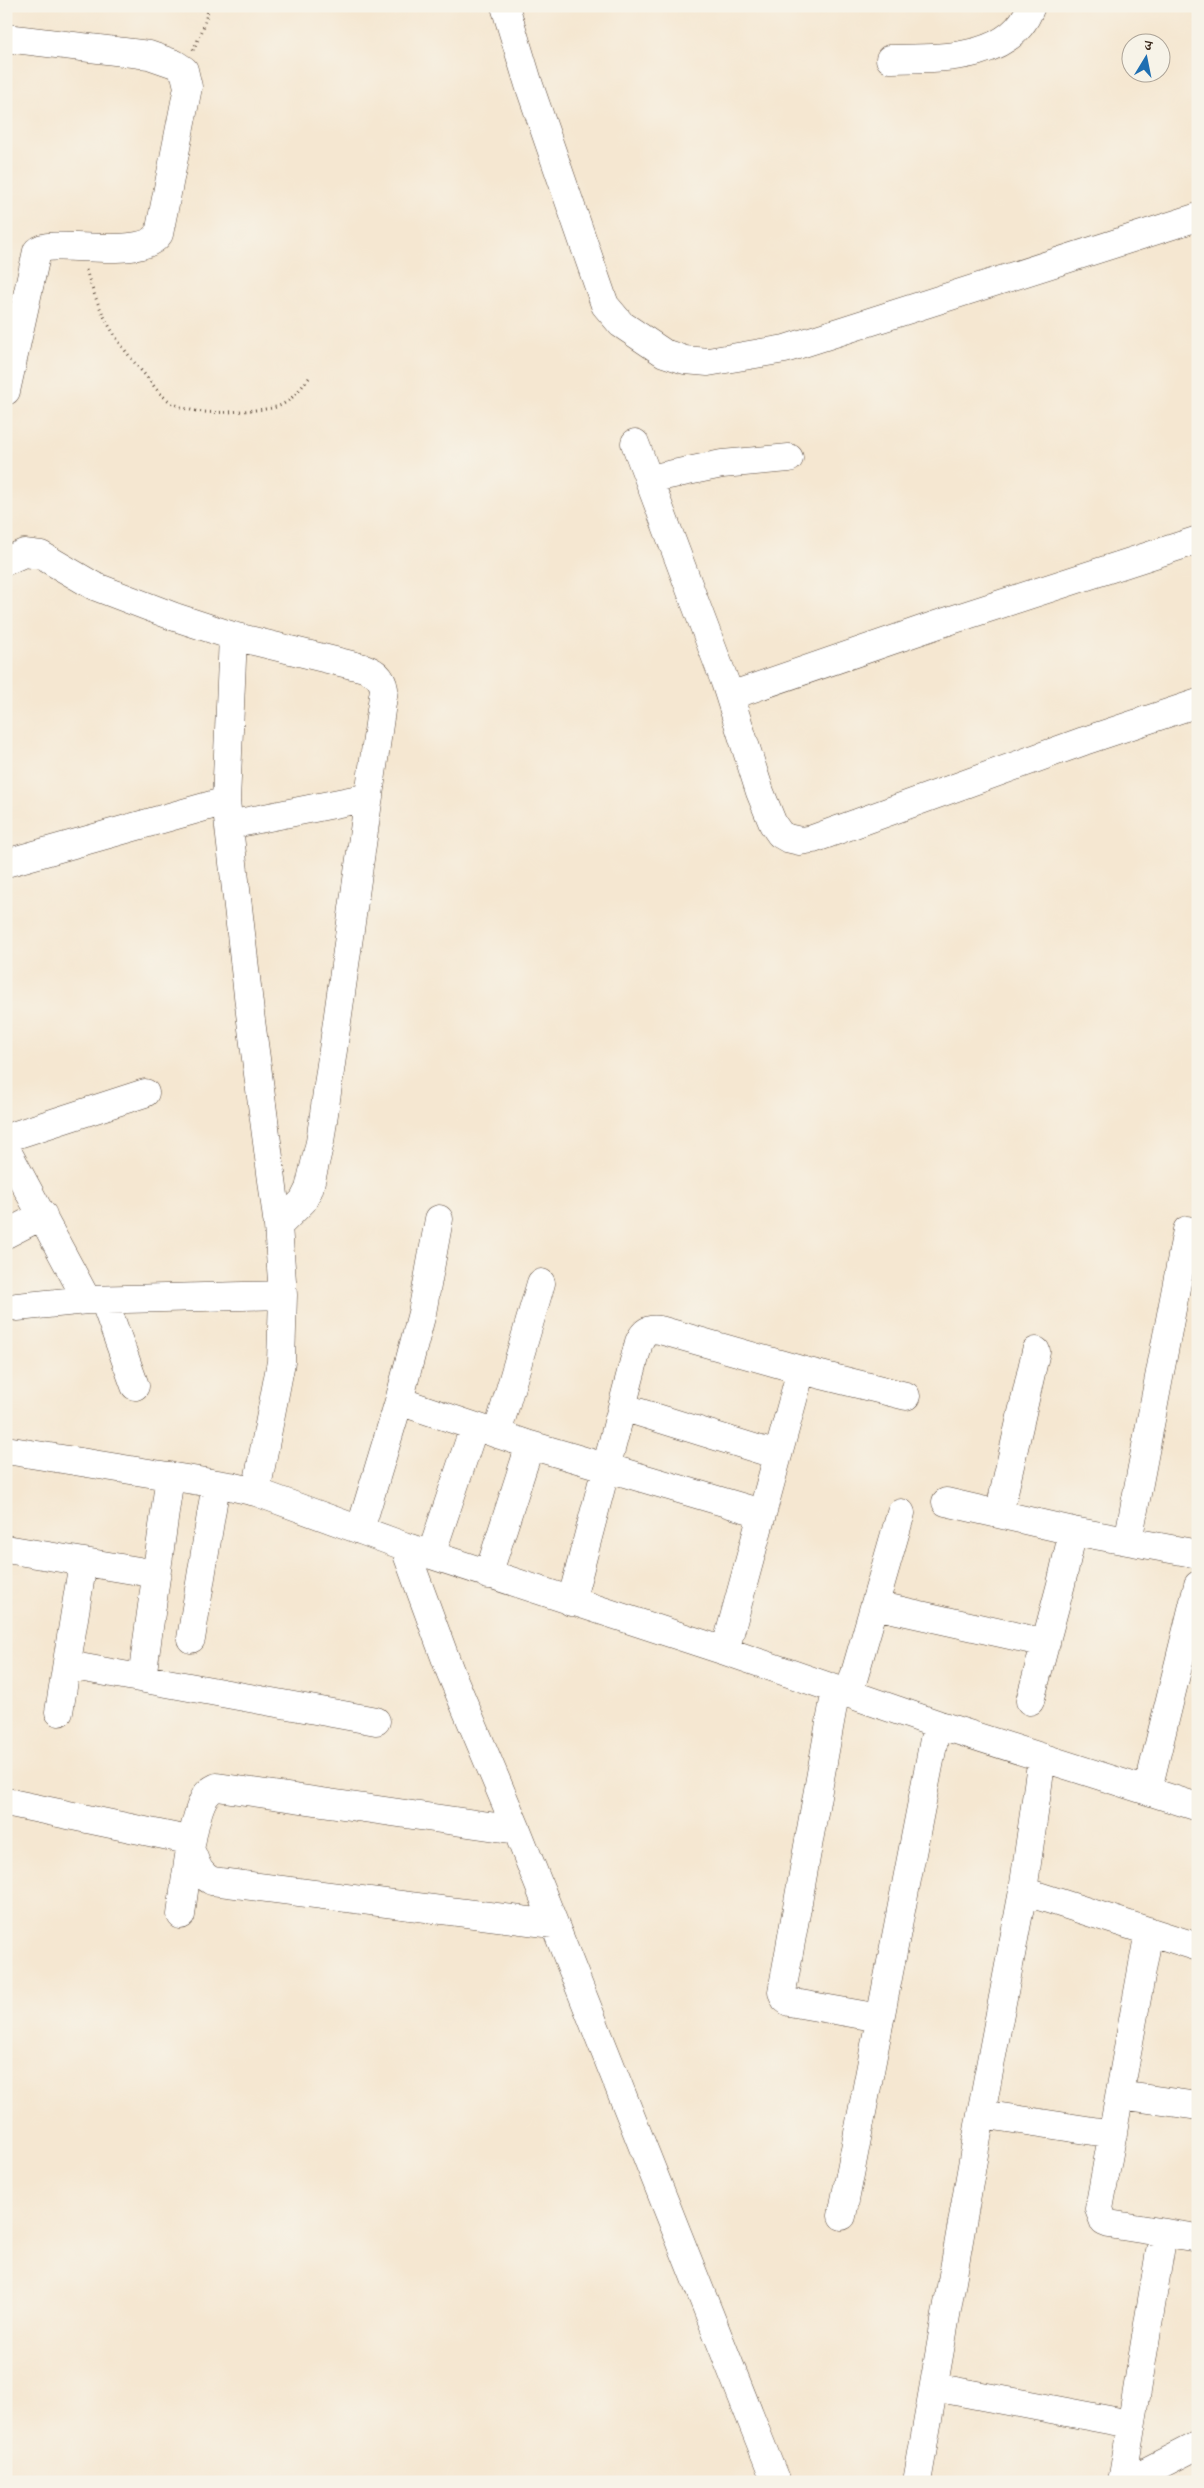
<svg xmlns="http://www.w3.org/2000/svg" width="1204" height="2488" viewBox="0 0 1204 2488" font-family="'Gentium Book Plus','Noto Serif Devanagari',serif">
<style>
.lines{fill:none;stroke-linecap:round;stroke-linejoin:round}
.minor-casing{stroke:#574639;stroke-width:29}
.path{stroke:#574639;stroke-width:3;stroke-dasharray:1 4;stroke-linecap:butt}
.minor{stroke:#fff;stroke-width:28}
</style>
<rect width="100%" height="100%" fill="#f7f3e8"/>
<filter id="ink" filterUnits="userSpaceOnUse"><feTurbulence type="fractalNoise" baseFrequency=".02" numOctaves="2"/><feDisplacementMap in="SourceGraphic" scale="10" xChannelSelector="R" yChannelSelector="G"/><feConvolveMatrix kernelMatrix="1 2 1 2 8 2 1 2 1" color-interpolation-filters="sRGB"/></filter>
<filter id="wash" filterUnits="userSpaceOnUse"><feTurbulence type="fractalNoise" baseFrequency=".0096" numOctaves="4" result="noise"/><feDisplacementMap in="SourceGraphic" scale="20" xChannelSelector="R" yChannelSelector="G"/><feGaussianBlur stdDeviation="1.12" result="paint"/><feColorMatrix in="noise" values="0 0 0 0 0 0 0 0 0 0 0 0 0 0 0 0 0 1.4 0 .05"/><feComposite in="paint" operator="in"/></filter>
<g filter="url(#wash)">
<rect width="100%" height="100%" fill="#f5e7d1"/>
</g>
<g filter="url(#ink)">
<g class="lines">
<defs>
<path id="minor" d="M505 6 529 85 605 305 621 324 664 353 685 360 708 362 785 349 1198 217
M6 38 149 55 175 64 184 70 188 87 159 234C141 262 51 237 37 251L6 391
M890 59C938 58 1011 62 1031 6
M635 443 725 682 760 792 773 824 780 834 787 838 800 841 813 839 1084 741 1198 703
M649 479 722 464 789 458
M6 561 24 553 41 555 94 586 175 617 233 636 364 668C375 672 382 677 384 689L320 1142 309 1189 303 1201 278 1226
M233 636 226 801 250 1013 278 1226 283 1295 281 1362 256 1492
M730 696 936 625 1198 540
M229 825 369 797
M6 863 226 801
M6 1138 145 1093
M6 1149 87 1300
M6 1234 43 1215
M104 1300 135 1386
M17 1307 87 1300 283 1295
M399 1401 422 1313 439 1219
M622 1407 777 1455
M497 1434 541 1283
M6 1450 230 1486 256 1492 404 1546 725 1651 937 1724 1198 1807
M946 1502 1073 1531 1198 1554
M999 1514 1036 1351
M360 1530 399 1401 530 1445 761 1513
M1128 1541 1187 1230
M404 1546 450 1671 517 1830 776 2482
M6 1549 157 1574
M431 1555 474 1427
M488 1575 530 1445
M571 1602 639 1342C644 1331 649 1328 660 1330L801 1370 906 1396
M875 1605 1046 1643
M191 1639 216 1484
M725 1651 801 1370
M68 1665 376 1721
M142 1678 170 1476
M836 1689 782 1992 785 1999 789 2002 880 2018
M849 1694 901 1513
M1030 1701 1061 1584 1073 1531
M59 1712 83 1562
M1148 1789 1198 1585
M6 1802 183 1839C198 1854 191 1870 212 1881L553 1924
M1023 1891 1198 1947
M181 1915C184 1890 193 1810 207 1794 210 1790 213 1789 217 1787L517 1830
M1149 1931 1099 2209 1104 2222 1109 2224 1198 2238
M1120 2095 1198 2106
M981 2114 1113 2134
M842 2216 937 1724
M934 2387 1130 2424
M917 2482 981 2114 1023 1891 1042 1757
M1122 2482 1163 2233
M1126 2482 1198 2445"/>
</defs>
<!-- minor casing -->
<use href="#minor" class="minor-casing"/>
<!-- path -->
<path class="path" d="M193 50 203 29 209 6
M86 270C100 315 114 339 145 375 153 384 160 396 171 402 192 415 218 413 242 411 280 408 284 410 309 378"/>
<!-- minor -->
<use href="#minor" class="minor"/>
</g>
</g>
<!-- margin -->
<rect width="1204" height="2488" fill="none" stroke="#f7f3e8" stroke-width="25"/>
<!-- north arrow -->
<g transform="translate(1146 58) rotate(10)"><circle r="24" fill="#f7f3e8" stroke="#aca397"/>
<path d="M0-4L9 19L0 12L-9 19Z" fill="#1f6fb2"/>
<text y="-8" font-size="14" font-weight="bold" text-anchor="middle" fill="#3b2a1e">उ</text>
</g>
</svg>
